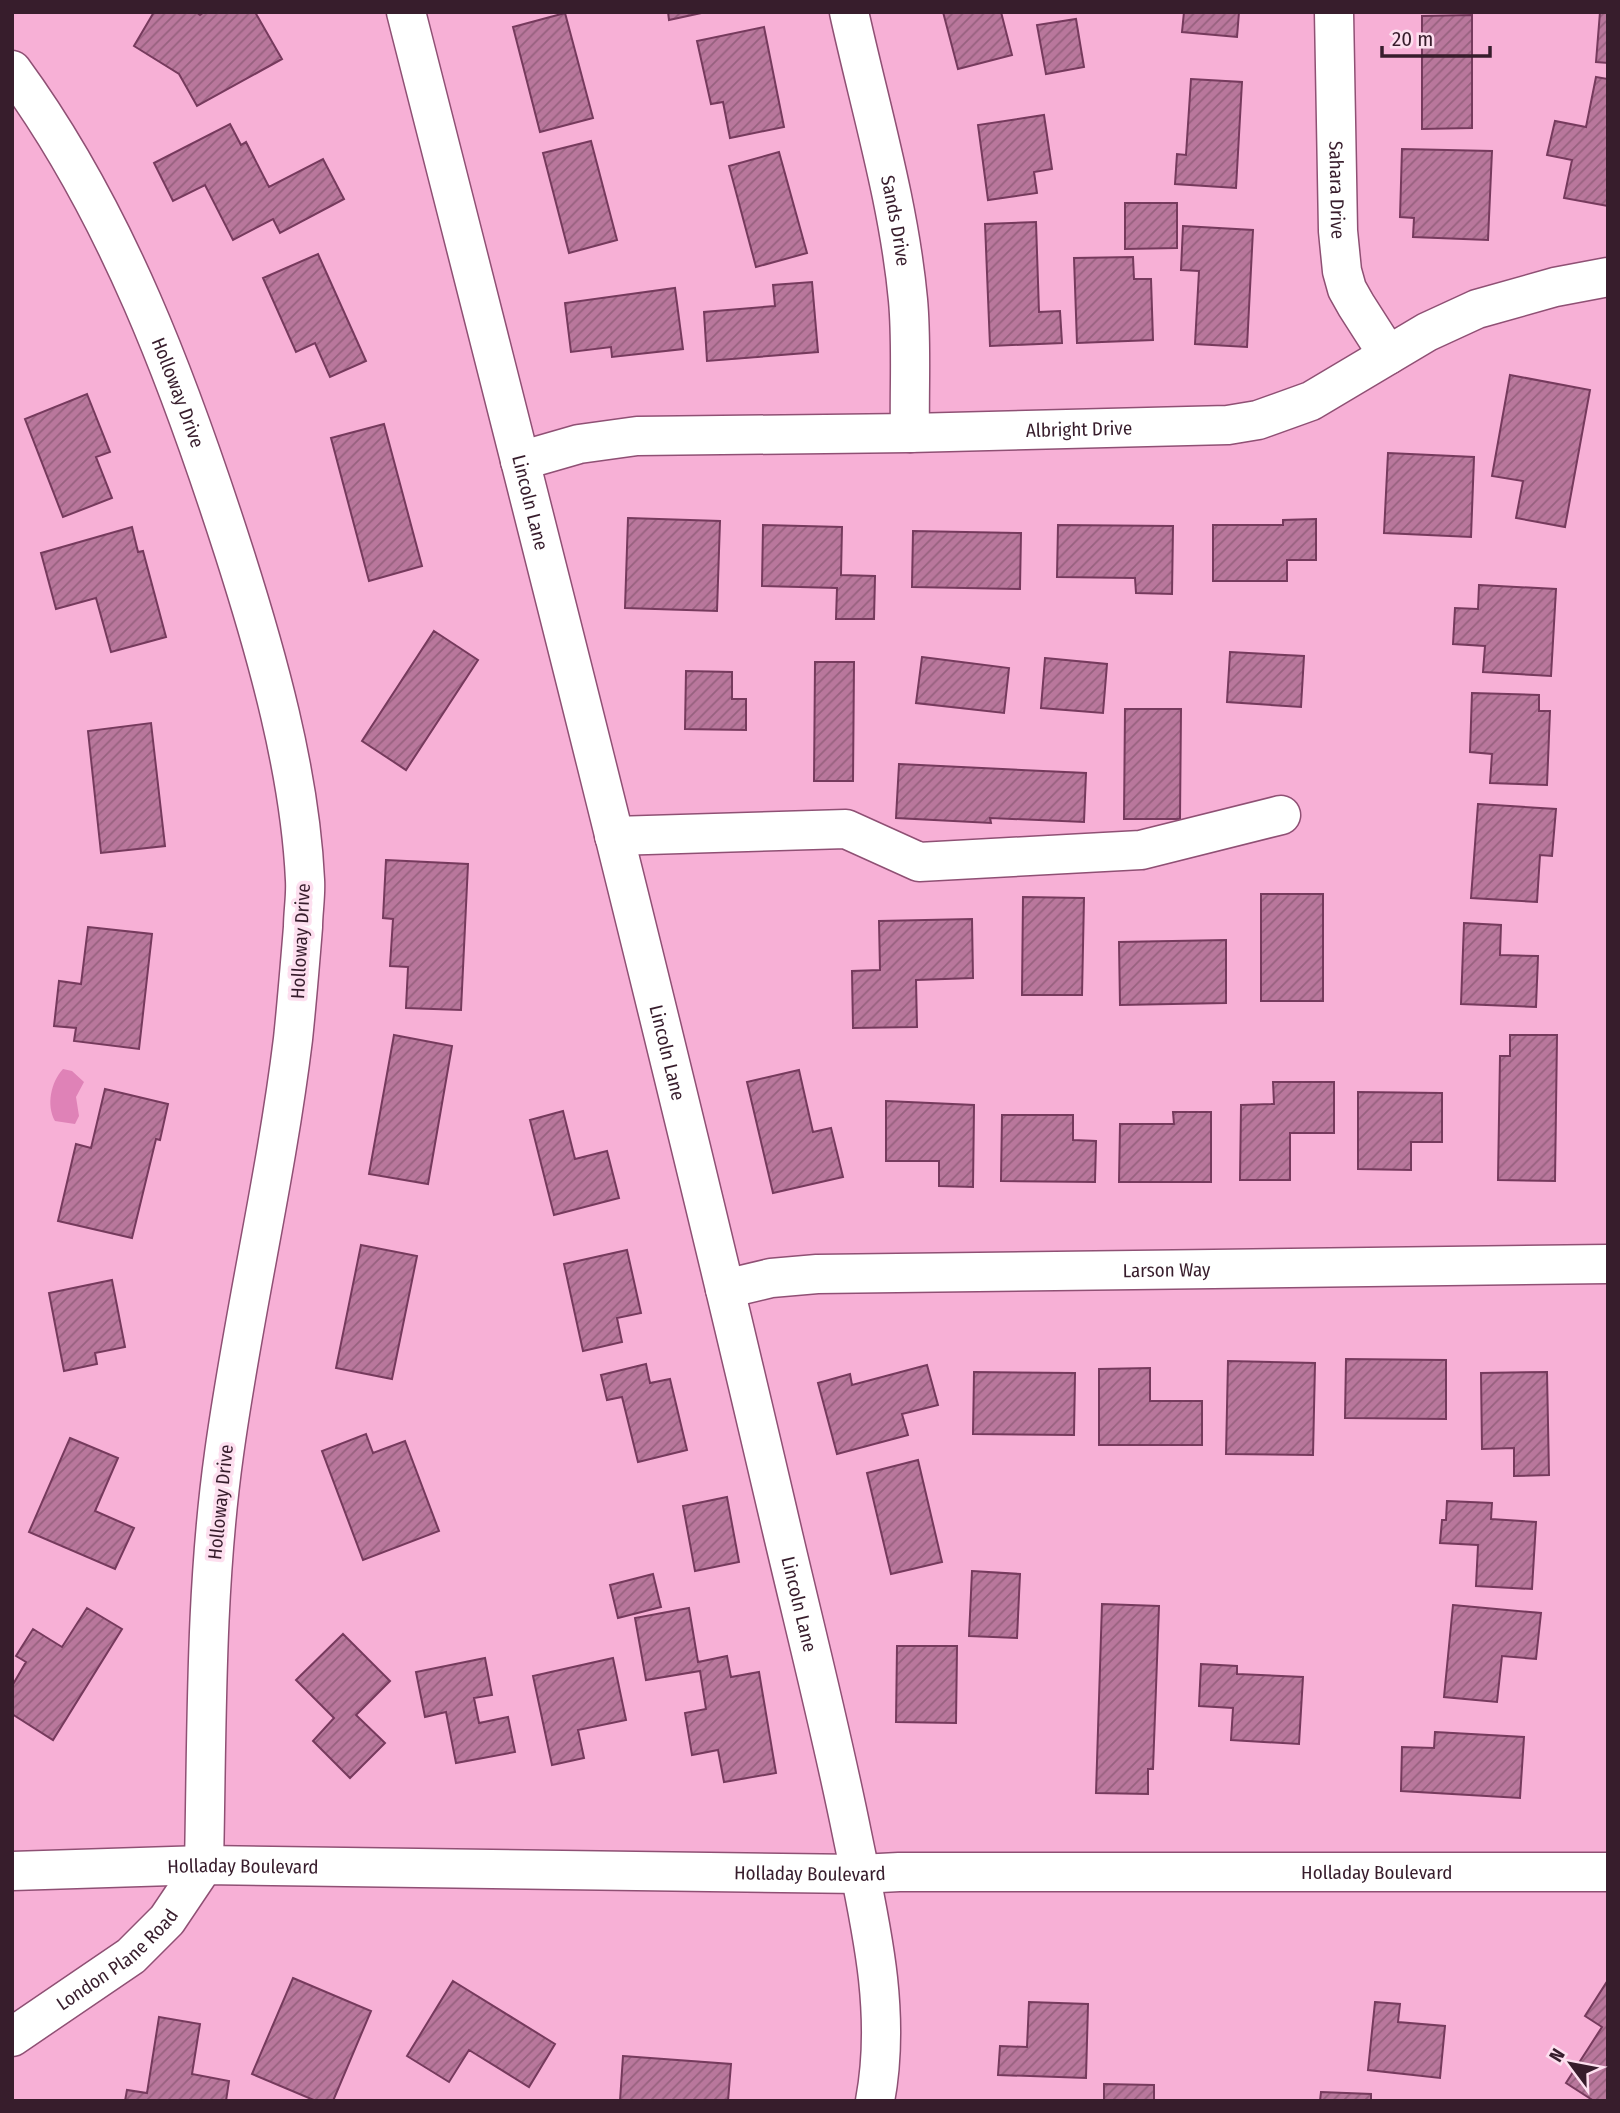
<svg xmlns="http://www.w3.org/2000/svg" width="1620" height="2113" viewBox="0 0 1620 2113" font-family="'Fira Sans Condensed',sans-serif">
<style>
.water{fill:#df82b7}
.building{fill:url(#building-hatch);stroke:#763a5d;stroke-width:2}
.lines{fill:none;stroke-linecap:round;stroke-linejoin:round}
.minor-casing{stroke:#8f5074;stroke-width:41}
.minor{stroke:#fff;stroke-width:38}
.labels{text-anchor:middle;stroke-width:7;stroke-linejoin:round;paint-order:stroke}
.street-label{font-size:19px;fill:#371d2c;stroke:#fddfef}
</style>
<defs>
<pattern id="building-hatch" width="6" height="6" patternUnits="userSpaceOnUse" patternTransform="scale(1.75)"><rect width="6" height="6" fill="#b9779c"/><path d="M-1 1l2-2M0 6l6-6M5 7l2-2" fill="none" stroke="#97617f"/></pattern>
</defs>
<rect width="100%" height="100%" fill="#f7b0d6"/>
<!-- water -->
<path class="water" d="M63 1069 72 1071 84 1082 76 1097 79 1116 75 1124 55 1121C46 1105 51 1082 63 1069Z"/>
<!-- building -->
<path class="building" d="M154 12H196L200 15 204 12H255L282 59 197 106 179 74 134 46Z
M668 12H706L669 20Z
M943 12H1001L1012 55 958 69Z
M1184 12H1239L1237 37 1182 32Z
M1600 12H1608V63L1596 62Z
M565 13 593 118 540 132 513 27Z
M1472 15V128L1422 129V16Z
M1076 19 1084 67 1046 74 1037 25Z
M764 27 784 127 730 138 723 102 711 104 697 41Z
M1596 77 1608 79V206L1564 198 1572 160 1547 155 1555 121 1586 127Z
M1191 79 1242 82 1236 188 1175 184 1177 154 1186 155Z
M1044 115 1052 169 1034 172 1037 193 988 200 978 125Z
M230 124 241 145 246 142 269 187 323 159 344 199 280 233 273 219 233 240 205 185 173 201 154 163Z
M591 141 617 240 569 253 543 153Z
M1402 149 1492 151 1488 240 1413 237 1414 218 1400 217Z
M779 152 807 253 756 267 729 166Z
M1125 203H1177V248L1125 249Z
M1036 222 1039 312 1060 311 1062 343 990 346 985 224Z
M1183 226 1253 230 1247 347 1195 344 1199 271 1181 270Z
M318 254 366 361 330 377 315 343 296 352 263 278Z
M1133 257 1134 279H1151L1153 340 1077 343 1074 258Z
M812 282 818 352 707 361 704 312 775 306 773 285Z
M675 288 683 349 612 357 611 347 571 352 565 303Z
M1510 375 1590 390 1565 527 1516 518 1523 481 1492 476Z
M87 394 110 452 96 457 112 498 63 517 25 419Z
M384 424 422 566 369 581 331 438Z
M1388 453 1474 457 1471 537 1384 533Z
M628 518 720 521 717 611 625 608Z
M1316 519V560H1287V581H1213V525H1283V520Z
M763 525 842 527 841 575 875 576 874 619H836L837 588 762 586Z
M1058 525 1173 526 1172 594 1136 593 1135 578 1057 577Z
M132 527 138 552 143 551 166 637 111 652 96 598 56 609 41 553Z
M913 531 1021 533 1020 589 912 587Z
M1479 585 1556 589 1551 676 1483 672 1485 646 1453 644 1455 608 1478 609Z
M434 631 478 660 406 770 362 741Z
M1230 652 1304 656 1301 707 1227 702Z
M922 657 1009 668 1004 713 916 703Z
M1045 658 1107 664 1103 713 1041 708Z
M815 662H854L853 781H814Z
M686 671 732 672V699H746V730L685 729Z
M1472 693 1539 695V711H1550L1547 785 1490 783 1492 754 1470 752Z
M1125 709H1181L1180 819H1124Z
M151 723 165 846 101 853 88 731Z
M899 764 1086 773 1084 822 990 818 991 823 896 818Z
M1478 804 1556 809 1552 856 1540 855 1537 902 1471 898Z
M386 860 468 864 461 1010 406 1008 408 967 390 966 393 919 383 918Z
M1261 894H1323V1001H1261Z
M1023 897 1084 898 1082 995H1022Z
M972 919 973 978 916 980 917 1027 853 1028 852 971 880 970 879 921Z
M1464 923 1501 925 1500 955 1538 956 1536 1007 1461 1004Z
M88 927 152 934 139 1049 74 1041 76 1028 54 1026 59 981 81 984Z
M1226 940V1003L1120 1005 1119 942Z
M394 1035 452 1046 428 1184 369 1174Z
M1510 1035H1557L1555 1181 1498 1180 1500 1056H1510Z
M799 1070 813 1132 831 1128 843 1177 773 1193 747 1082Z
M1273 1082H1334V1133H1290V1180H1240L1241 1105 1274 1104Z
M105 1089 168 1104 160 1140 156 1139 132 1238 58 1221 76 1144 91 1148Z
M1358 1092 1442 1093V1142H1411V1170L1358 1169Z
M886 1101 974 1105 973 1187 939 1186V1161H886Z
M563 1111 575 1159 607 1151 619 1198 554 1215 530 1120Z
M1173 1112H1211V1182H1119L1120 1124H1174Z
M1002 1115H1073V1140L1096 1141 1095 1182 1001 1181Z
M361 1245 417 1256 392 1379 336 1368Z
M627 1250 641 1313 617 1318 622 1342 583 1351 564 1264Z
M112 1280 125 1347 95 1353 97 1364 64 1371 49 1293Z
M1346 1359 1446 1360V1419L1345 1418Z
M1228 1361 1315 1363 1313 1455 1226 1454Z
M646 1364 650 1383 670 1379 687 1450 638 1462 622 1397 607 1400 601 1375Z
M927 1365 938 1405 902 1414 908 1435 837 1454 818 1383 850 1374 852 1385Z
M1150 1368V1401H1202V1445H1099V1369Z
M974 1372 1075 1373 1074 1435 973 1434Z
M1547 1372 1549 1475 1514 1476V1448L1482 1449 1481 1373Z
M366 1434 373 1453 405 1441 439 1531 363 1560 322 1451Z
M70 1438 118 1458 95 1511 134 1528 115 1569 29 1532Z
M918 1460 942 1562 891 1574 867 1473Z
M727 1497 739 1562 695 1571 683 1506Z
M1447 1501 1492 1503 1491 1519 1536 1522 1532 1589 1476 1586 1478 1545 1440 1543 1442 1520H1446Z
M972 1571 1020 1574 1017 1638 969 1636Z
M653 1574 661 1607 618 1618 610 1585Z
M1102 1604 1159 1606 1153 1769H1148V1794L1096 1793Z
M1453 1605 1541 1613 1536 1659 1502 1656 1497 1702 1444 1697Z
M87 1608 122 1629 53 1740 12 1714V1686L26 1662 16 1656 33 1629 62 1647Z
M689 1608 698 1662 727 1656 731 1677 759 1672 776 1773 724 1782 718 1750 692 1755 685 1713 706 1709 700 1671 646 1680 635 1618Z
M343 1634 390 1681 356 1715 385 1743 350 1778 313 1741 334 1718 296 1680Z
M897 1646H957L956 1723 896 1722Z
M485 1658 492 1695 474 1698 479 1723 508 1717 515 1752 456 1763 446 1712 425 1717 416 1672Z
M613 1658 626 1720 578 1730 584 1758 552 1765 533 1676Z
M1201 1664 1237 1666V1674L1303 1677 1299 1744 1231 1740 1233 1708 1199 1706Z
M1435 1732 1524 1737 1520 1798 1401 1791 1402 1747 1434 1748Z
M293 1978 371 2011 333 2101H316L252 2074Z
M1608 1980V2101H1594L1566 2083 1602 2027 1585 2016Z
M453 1981 555 2044 529 2087 469 2050 449 2082 407 2056Z
M1029 2002 1088 2004 1086 2078 998 2075 1000 2046 1027 2047Z
M1375 2002 1400 2004 1398 2022 1445 2026 1440 2078 1368 2070Z
M159 2017 200 2024 192 2074 229 2081 226 2101H125L127 2090 147 2093Z
M623 2056 731 2064 728 2101H620Z
M1104 2084 1154 2085V2101H1104Z
M1321 2092 1371 2094V2101H1320Z"/>
<g class="lines">
<defs>
<g id="minor">
<path id="s1" d="M406 12C533 510 660 1008 777 1509 802 1617 830 1725 852 1834 870 1922 892 2011 875 2101"/>
<path id="s2" d="M849 12C870 107 899 203 908 300 912 343 909 389 910 433"/>
<path id="s3" d="M1334 12 1338 231 1342 271 1347 289 1356 305 1388 355"/>
<path id="s4" d="M12 70C117 213 180 384 234 552 267 655 300 772 305 880 306 896 303 912 303 927 300 964 297 1001 293 1039 276 1178 243 1315 224 1454 205 1590 207 1728 204 1865"/>
<path id="s5" d="M520 461 579 444 637 436 910 433 1228 425 1258 420 1311 401 1427 332 1477 309 1555 287 1608 277"/>
<path d="M614 836 846 829 919 862 1141 850 1281 815"/>
<path id="s6" d="M725 1289 771 1278 817 1274 1608 1264"/>
<path id="s7" d="M12 1871 204 1865 860 1874 899 1872H1608"/>
<path id="s8" d="M12 2037 131 1956 167 1920 204 1865"/>
</g>
</defs>
<!-- minor casing -->
<use href="#minor" class="minor-casing"/>
<!-- minor -->
<use href="#minor" class="minor"/>
</g>
<g class="labels">
<!-- street labels -->
<g class="street-label">
<text dy="7" stroke="none"><textPath href="#s3" startOffset="178">Sahara Drive</textPath></text>
<text dy="7" stroke="none"><textPath href="#s2" startOffset="214">Sands Drive</textPath></text>
<text dy="7" stroke="none"><textPath href="#s4" startOffset="364">Holloway Drive</textPath></text>
<text dy="7" stroke="none"><textPath href="#s5" startOffset="562">Albright Drive</textPath></text>
<text dy="7" stroke="none"><textPath href="#s1" startOffset="506">Lincoln Lane</textPath></text>
<text transform="translate(300 941) rotate(-87)" y="7">Holloway Drive</text>
<text dy="7" stroke="none"><textPath href="#s1" startOffset="1073">Lincoln Lane</textPath></text>
<text dy="7" stroke="none"><textPath href="#s6" startOffset="443">Larson Way</textPath></text>
<text transform="translate(220 1502) rotate(-84)" y="7">Holloway Drive</text>
<text dy="7" stroke="none"><textPath href="#s1" startOffset="1640">Lincoln Lane</textPath></text>
<text dy="7" stroke="none"><textPath href="#s7" startOffset="231">Holladay Boulevard</textPath></text>
<text dy="7" stroke="none"><textPath href="#s7" startOffset="798">Holladay Boulevard</textPath></text>
<text dy="7" stroke="none"><textPath href="#s7" startOffset="1365">Holladay Boulevard</textPath></text>
<text dy="7" stroke="none"><textPath href="#s8" startOffset="131">London Plane Road</textPath></text>
</g>
</g>
<!-- border -->
<rect width="1620" height="2113" fill="none" stroke="#371d2c" stroke-width="28"/>
<!-- north arrow -->
<g transform="translate(1571 2064) rotate(302)" stroke="#fddfef" stroke-width="5" paint-order="stroke">
<path d="M0-5L12 26L0 18L-12 26Z" fill="#371d2c"/>
<text y="-10" font-size="19" font-weight="bold" text-anchor="middle" fill="#371d2c">N</text>
</g>
<!-- scale -->
<path d="M1382 46v10h108v-10" fill="none" stroke="#371d2c" stroke-width="3.5"/>
<text x="1392" y="46" font-size="21" fill="#371d2c" stroke="#fddfef" stroke-width="5" paint-order="stroke">20 m</text>
</svg>
